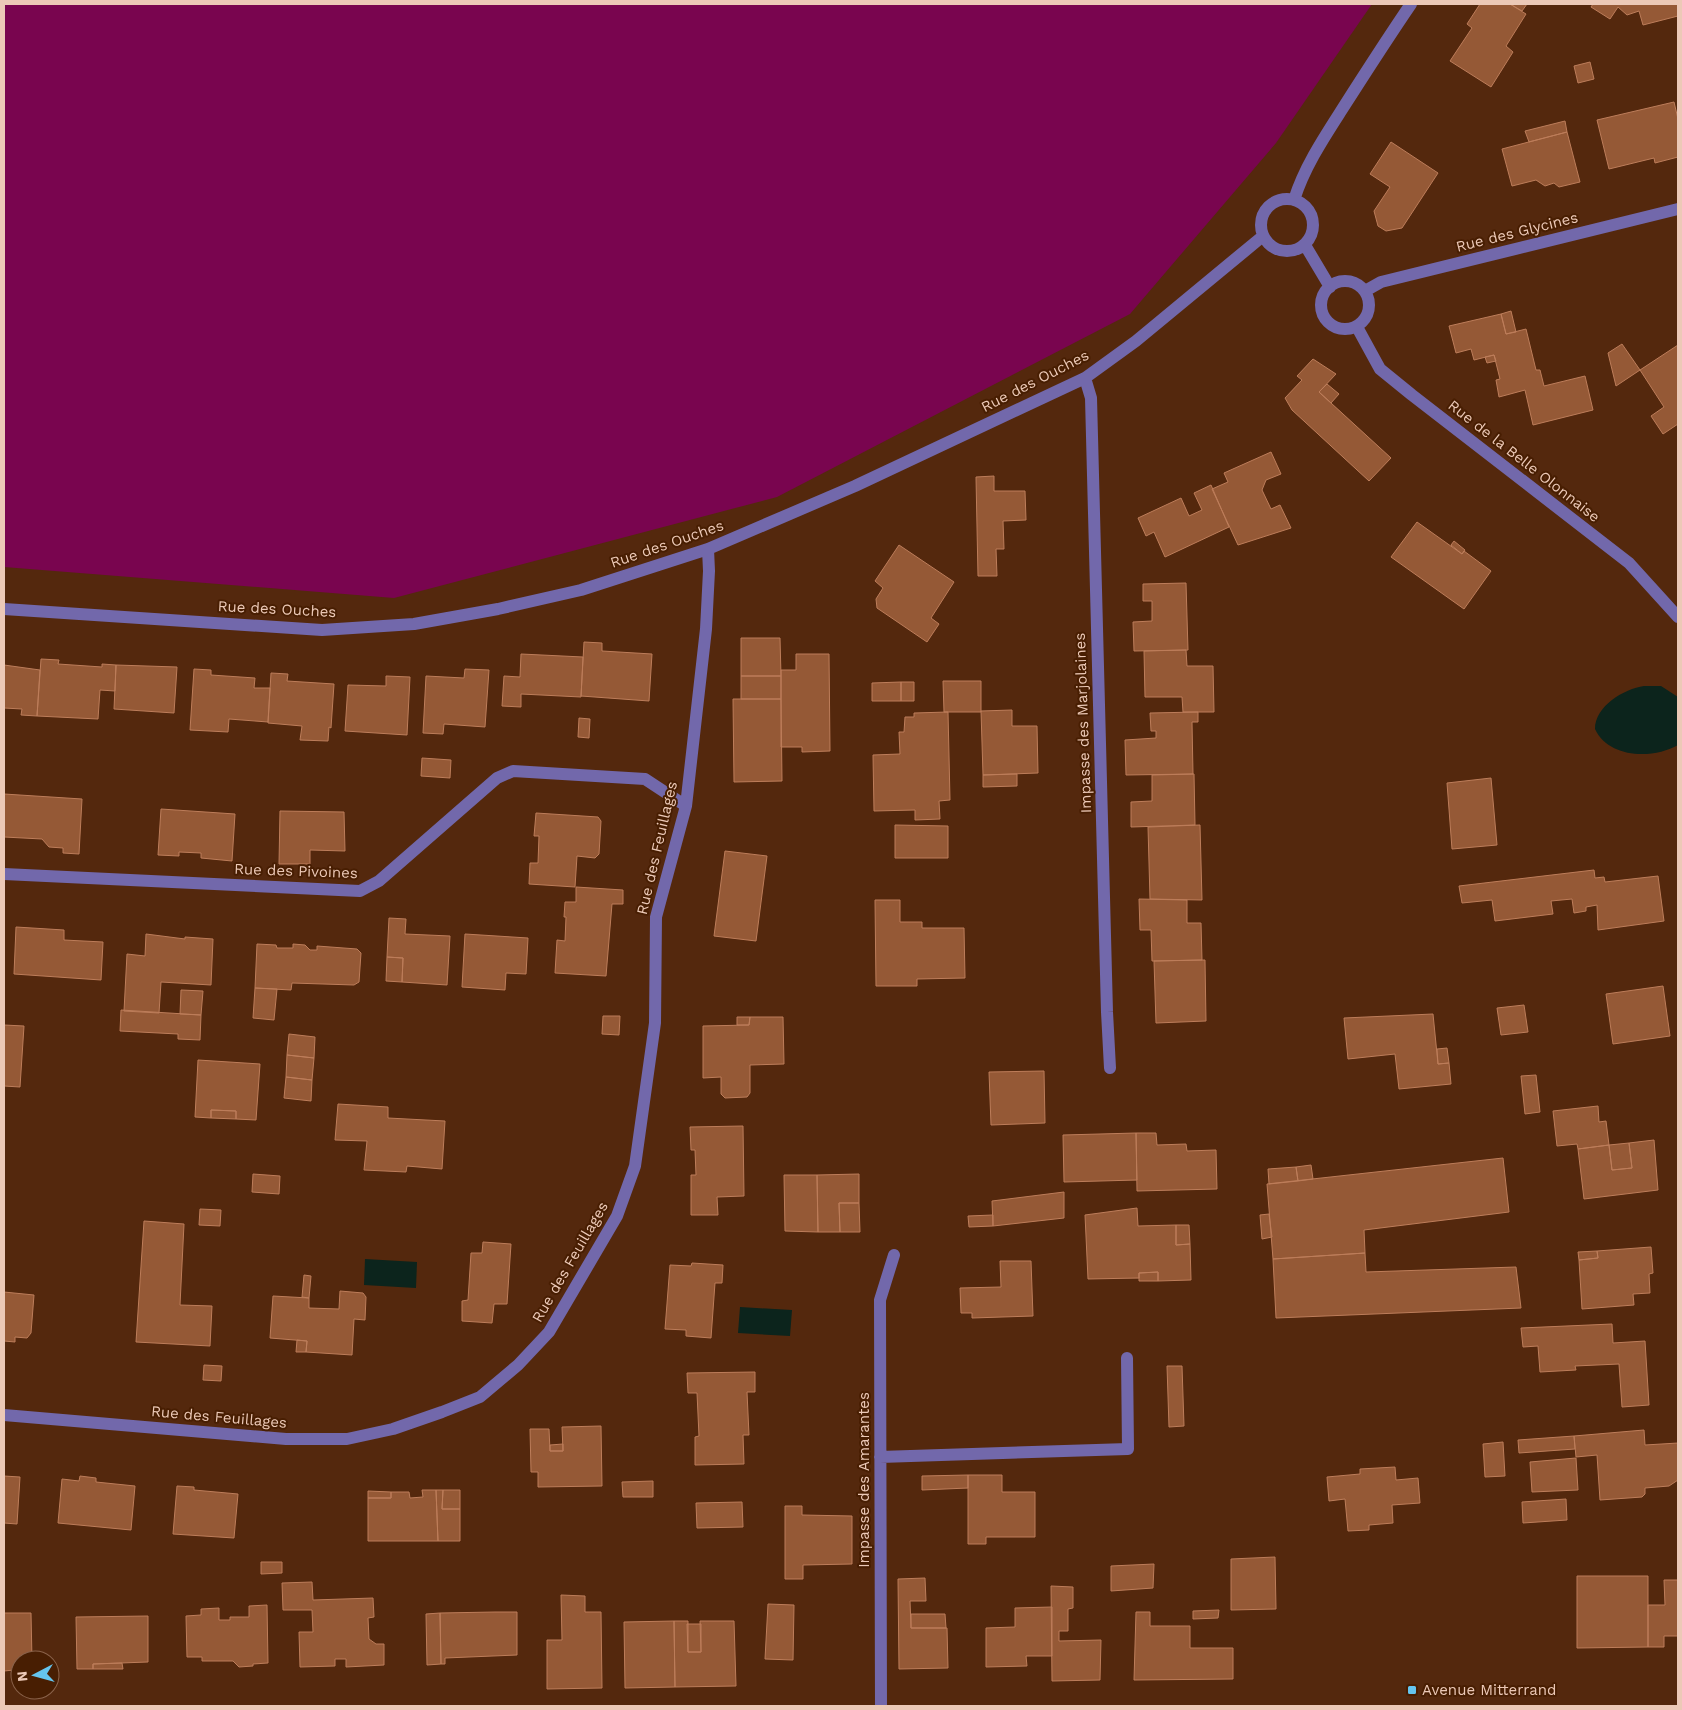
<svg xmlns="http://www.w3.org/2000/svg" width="1682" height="1710" viewBox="0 0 1682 1710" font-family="'Work Sans',sans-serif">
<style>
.green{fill:#79054f}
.water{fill:#0c241c}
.building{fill:#955936;stroke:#bd7d5a}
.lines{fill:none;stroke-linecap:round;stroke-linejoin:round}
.minor{stroke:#7268ab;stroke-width:12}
.poi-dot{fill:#65c5ef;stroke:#481e02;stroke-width:2}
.labels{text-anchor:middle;stroke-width:4;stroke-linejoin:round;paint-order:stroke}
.street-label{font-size:15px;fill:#ecc9b7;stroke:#481e02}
.poi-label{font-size:15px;fill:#ecc9b7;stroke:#481e02;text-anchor:start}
</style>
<rect width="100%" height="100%" fill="#54280d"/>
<!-- green -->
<path class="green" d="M4 4H1372L1276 143 1130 314 777 497 394 598 4 567Z"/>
<!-- water -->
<path class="water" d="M1644 686H1661L1678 697V745C1654 759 1609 759 1595 729 1595 706 1624 689 1644 686Z
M365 1259 417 1262 416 1288 364 1285Z
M740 1307 792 1310 790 1336 738 1333Z"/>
<!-- building -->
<path class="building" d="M1480 4H1510L1526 14 1506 46 1513 52 1491 87 1450 61 1472 28 1467 24Z
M1510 4H1527L1522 11Z
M1593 4H1678V16L1643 25 1639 11 1627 15 1618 7 1610 19 1591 7Z
M1590 62 1594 79 1578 83 1574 66Z
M1674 102 1678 119V157L1655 163 1654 158 1609 169 1597 120Z
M1565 121 1567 132 1529 142 1525 131Z
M1567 132 1580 182 1559 187 1554 183 1545 186 1536 180 1512 186 1502 149Z
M1391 142 1438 173 1402 228 1386 231 1378 226 1374 211 1390 187 1370 174Z
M1511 311 1516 332 1506 334 1501 314Z
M1501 314 1506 334 1526 329 1536 370H1540L1544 386 1585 376 1593 410 1533 425 1525 390 1499 397 1496 380 1500 379 1494 355 1474 360 1471 349 1456 353 1449 326Z
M1622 344 1640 370 1616 386 1608 353Z
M1678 345V424L1663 434 1651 416 1664 407 1640 370Z
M1494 355 1496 361 1487 363 1485 357Z
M1313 359 1336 374 1319 392 1391 458 1369 481 1292 410 1285 398 1302 380 1297 376Z
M1327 384 1339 394 1331 403 1319 392Z
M1271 452 1281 474 1266 480 1262 490 1271 509 1280 505 1291 528 1238 545 1212 489 1228 482 1224 473Z
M994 476V491H1025L1026 520 1003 521 1004 549H996L997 576H978L976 477Z
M1211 485 1229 527 1165 557 1154 532 1146 536 1138 518 1181 498 1189 516 1202 510 1194 493Z
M1417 522 1462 554 1464 551 1491 571 1464 609 1391 557Z
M1454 541 1465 550 1462 554 1451 545Z
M899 545 954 582 931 618 939 624 927 642 877 608 876 599 883 588 875 581Z
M1186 583 1188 650 1134 651 1133 622 1152 621V601H1143V584Z
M741 638H780L781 676H741Z
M584 642 602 643V651L652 654 649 701 581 696Z
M1186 650 1187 666H1213L1214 712H1183L1182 697H1145L1144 651Z
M521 654 583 657 581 697 521 694V707L502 706 504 676 520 677Z
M796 654H829L830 751 802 752V747H781V670H796Z
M41 659 59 660 58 664 102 667V664L116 665 115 691 100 690 98 719 37 716Z
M4 665 40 670 37 716 21 715 22 709 4 708Z
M116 665 177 667 174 713 114 709Z
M194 669 211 670V675L255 678 254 688H270L268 722 229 719 228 732 190 730Z
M465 669 489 670 485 727 444 724 443 734 423 733 426 676 464 678Z
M271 673 288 674 287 681 334 684 331 728 329 727 328 741 300 740 302 726 268 723Z
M386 676 410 677 407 735 345 731 348 685 386 686Z
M741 676H781V699H741Z
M943 681H981V712H944Z
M901 682V701H872V683Z
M901 682H914V701H901Z
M733 699H781L782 781 734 782Z
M1012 710V726H1037L1038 773 983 775 981 711Z
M948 712 950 800 939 801 940 819 915 820V810L874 811 873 755 900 754 899 732H904L905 717H914V713Z
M1198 712V722H1192L1193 774 1126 775 1125 740 1156 738V731H1151L1150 713Z
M579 718 590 719 589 738 578 737Z
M422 758 451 760 450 778 421 776Z
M1017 774V786L983 787V775Z
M1194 774 1195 825 1131 827V802L1152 801V775Z
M1491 778 1497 845 1452 849 1447 783Z
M4 794 82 799 79 854 63 853V848L49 847 42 839 4 837Z
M161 809 235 814 232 861 201 858V853L179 852V856L158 855Z
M280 811 344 812 345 851 310 850V864H279Z
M536 813 598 817 601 821 599 854 595 858 577 856 575 887 529 884 530 863H538L539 836H534Z
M895 825 948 826V858H895Z
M1200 825 1202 900 1150 899 1148 827Z
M725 851 767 856 756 941 714 936Z
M1594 870 1595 878 1604 877 1605 882 1658 876 1664 921 1598 930 1597 905 1586 907V911L1574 913 1572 899 1551 901 1553 914 1495 921 1492 900 1462 903 1459 886Z
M576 887 623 890V904H612L606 976 555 973 557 940 565 941 566 917H564L565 902H576Z
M1139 899 1187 900V923H1201L1202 960 1152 961 1151 930H1140Z
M875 900H900V922H922V928H964L965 978 917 979V986H876Z
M389 918 406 919 405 934 450 936 447 985 402 982 403 958 387 957Z
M16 927 64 930V940L103 942 101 980 14 974Z
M146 934 185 939V937L213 939 211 985 161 982 159 1013 124 1011 127 954 145 956Z
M465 934 528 938 526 974 506 973 505 990 462 987Z
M257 944 276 945 277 948H293V944L305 945 310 950H317V946L357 949 361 953 359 982 354 985 292 983 291 990 255 988Z
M387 957 403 958 402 982 386 981Z
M1205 960 1206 1021 1156 1023 1154 961Z
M1663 986 1670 1036 1613 1044 1606 994Z
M255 988 277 989 274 1020 253 1018Z
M181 990 203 991 201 1015 180 1014Z
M1524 1005 1528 1032 1501 1035 1497 1008Z
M121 1010 201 1015 200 1040 178 1039V1034L120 1031Z
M1433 1014 1438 1064 1449 1063 1451 1084 1399 1089 1395 1054 1348 1059 1344 1018Z
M603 1016H620L619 1035 602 1034Z
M737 1017H750L749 1025H737Z
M750 1017H783L784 1064 750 1065V1093L747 1097 725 1098 721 1094V1077L703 1078V1026L749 1025Z
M4 1025 24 1026 20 1087 4 1086Z
M289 1034 315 1037 314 1058 287 1055Z
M1447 1048 1449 1063 1438 1064 1437 1049Z
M287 1055 314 1058 312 1080 286 1077Z
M198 1060 260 1064 256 1120 236 1119V1111L211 1110V1118L195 1117Z
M1044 1071 1045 1123 991 1125 989 1072Z
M1536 1075 1540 1112 1525 1114 1521 1076Z
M286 1077 312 1080 311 1101 284 1098Z
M338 1104 388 1107V1118L445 1121 442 1169 407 1166 406 1172 364 1170 367 1141 335 1140Z
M1598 1106 1599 1122 1606 1121 1609 1145 1578 1149 1577 1144 1557 1146 1553 1111Z
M211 1110 236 1111V1119L211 1118Z
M743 1126 744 1196 717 1197 718 1215H691V1175H696L695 1150H691L690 1127Z
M1136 1133 1137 1180 1064 1182 1063 1135Z
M1136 1133H1156L1157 1145 1186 1144 1187 1151 1216 1150 1217 1189 1137 1191Z
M1654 1140 1658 1190 1584 1199 1578 1149 1609 1145 1612 1170 1632 1168 1629 1143Z
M1629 1143 1632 1168 1612 1170 1609 1145Z
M1503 1158 1509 1212 1364 1230 1365 1253 1273 1259 1267 1184Z
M1311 1165 1313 1179 1298 1181 1296 1167Z
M1296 1167 1298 1181 1269 1184 1268 1169Z
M253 1174 280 1176 279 1194 252 1192Z
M859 1174V1203H839L840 1232H818L817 1175Z
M784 1175H817L818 1232 785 1231Z
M1064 1192V1218L993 1226 992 1201Z
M839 1203H859L860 1232H840Z
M1137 1208 1138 1226 1176 1225V1245L1190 1244 1191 1280 1158 1281V1272L1139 1273V1278L1088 1279 1085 1215Z
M200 1209 221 1210 220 1226 199 1225Z
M1269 1214 1272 1237 1262 1239 1260 1215Z
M993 1215V1226L969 1227 968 1216Z
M144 1221 184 1224 180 1305 212 1306 210 1346 136 1342Z
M1176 1225H1189L1190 1244 1176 1245Z
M483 1242 511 1244 507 1304H494L492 1323 462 1321V1301L468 1300 471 1253H482Z
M1651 1247 1653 1273 1649 1274 1650 1293 1633 1294 1634 1305 1582 1309 1579 1260 1598 1258 1597 1251Z
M1597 1251 1598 1258 1579 1260 1578 1252Z
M1365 1253 1366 1272 1516 1267 1521 1308 1276 1318 1273 1259Z
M1000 1261H1031L1033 1316 972 1318V1313H961L960 1288 1001 1287Z
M692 1263 723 1265 722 1283H715L711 1338 686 1336V1330L665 1329 670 1265 691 1266Z
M1158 1272V1281H1139V1273Z
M304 1275 311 1276 309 1298 302 1297Z
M340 1291 363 1293 366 1297 365 1320 354 1319 352 1355 306 1352 307 1341 270 1338 273 1296 309 1298V1308L339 1309Z
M4 1292 34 1295 31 1333 27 1338 15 1337V1342L4 1341Z
M1612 1324 1613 1343 1645 1341 1649 1405 1622 1407 1619 1364 1575 1366 1576 1370 1540 1372 1538 1346 1523 1347 1521 1328Z
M297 1340 307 1341 306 1352H296Z
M204 1365 222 1366 221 1381 203 1380Z
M1167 1366H1182L1184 1426 1169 1427Z
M755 1372V1392H747L749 1435H743L744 1464 695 1465V1437L699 1436 697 1393H688L687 1373Z
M601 1426 602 1486 538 1487V1472H531L530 1429H549L550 1451H563L562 1427Z
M1644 1430 1645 1445 1678 1443V1480L1669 1486 1645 1488V1494L1642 1497 1600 1500 1597 1455 1576 1457 1574 1436Z
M1574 1436 1575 1449 1519 1453 1518 1440Z
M1503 1442 1505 1476 1485 1477 1483 1444Z
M563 1444V1451H550V1445Z
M1576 1458 1578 1490 1532 1492 1530 1462Z
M1395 1467 1396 1480 1418 1478 1420 1503 1392 1505 1393 1523 1369 1525V1530L1348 1531 1345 1499 1329 1501 1327 1477 1360 1474V1469Z
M968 1475V1488L922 1490V1476Z
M968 1475H1002V1492H1035V1537H986V1544H968Z
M4 1476 20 1477 17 1524 4 1523Z
M80 1476 96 1478V1482L135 1486 131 1530 58 1523 62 1479 79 1481Z
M653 1481V1497H623L622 1482Z
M177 1486 194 1487V1490L238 1494 234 1538 173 1534Z
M422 1490H436L438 1541H368V1498H391V1492H409L410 1498 423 1497Z
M436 1490H443L442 1509H460V1541H438Z
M443 1490H460V1509H442Z
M368 1491 391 1492V1498H368Z
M1566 1499 1567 1520 1523 1523 1522 1502Z
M742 1502 743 1527 697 1528 696 1503Z
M785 1506H802V1515L852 1516V1564L803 1565V1579H785Z
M1275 1557 1276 1609 1231 1610V1559Z
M261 1562H282V1573L261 1574Z
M1154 1564 1153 1588 1111 1591V1566Z
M1577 1576H1648V1647L1577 1648Z
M925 1578 926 1601H910L911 1628H947L948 1668 899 1669 898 1579Z
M1664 1580H1678V1636H1664V1647H1648V1605H1665Z
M312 1582 313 1600 373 1598 374 1617 368 1618 369 1639 376 1644H384V1665L346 1667V1659H335V1666L300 1667 299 1632H313L312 1610H283L282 1583Z
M1051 1586 1073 1587V1608L1068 1609V1631H1059V1641L1101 1640 1100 1680 1052 1681Z
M561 1595 585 1596V1612H601L602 1688 547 1689V1640H562Z
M768 1604 794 1605 793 1660 765 1659Z
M267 1605 268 1663 253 1664V1666L239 1667 233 1661H202V1657H187L186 1616 201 1615V1609L219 1608V1620H230V1617H249V1606Z
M1052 1607V1656H1026L1027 1666 986 1667V1628L1015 1627V1608Z
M1219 1610 1218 1618 1193 1619V1611Z
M495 1612H517V1655L445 1658V1664H441L440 1613Z
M1136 1612H1150V1626H1190V1648H1233V1679L1134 1680Z
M4 1613H31L32 1660H20L18 1668 14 1670 4 1671Z
M440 1613 441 1664 427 1665 426 1614Z
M911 1614H945L946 1628H911Z
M148 1616V1662L93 1664V1669H77L76 1617Z
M674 1621H688V1652H701L700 1621H734L736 1686 675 1687Z
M674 1621 675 1687 625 1688 624 1622Z
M687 1624H701V1652H688Z
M122 1663 123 1669H93V1664Z"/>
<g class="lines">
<!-- minor -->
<path class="minor" d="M1261 225a26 26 0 1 1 52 0a26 26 0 1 1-52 0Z
M1294 200C1304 168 1323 139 1341 111 1364 75 1387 39 1411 4
M1305 245 1330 287
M1321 305a24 24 0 1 1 48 0a24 24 0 1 1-48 0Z
M1365 291 1381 282 1678 209
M1357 327 1380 369 1412 395 1629 563 1678 617
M1085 378 1091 398 1107 1012 1110 1068
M4 609 322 630 414 624 498 609 581 590 708 549 855 486 1085 378 1136 341 1263 236
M4 874 360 891 379 881 497 778 513 771 645 779 686 806
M4 1415 286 1439H347L393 1429 442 1412 480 1397 518 1365 549 1332 617 1216 635 1166 655 1023 656 917 686 806 706 629 709 571 708 549
M880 1457 1128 1449 1127 1358
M881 1706 880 1300 894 1255"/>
</g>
<!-- markers -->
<rect class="poi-dot" x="1407" y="1685" width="10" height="10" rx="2.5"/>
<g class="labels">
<!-- street labels -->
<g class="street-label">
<text transform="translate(1517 232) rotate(-14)" y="5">Rue des Glycines</text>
<text transform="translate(1035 381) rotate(-27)" y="5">Rue des Ouches</text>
<text transform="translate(1524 461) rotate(38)" y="5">Rue de la Belle Olonnaise</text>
<text transform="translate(667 544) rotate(-19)" y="5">Rue des Ouches</text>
<text transform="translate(277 609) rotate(3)" y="5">Rue des Ouches</text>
<text transform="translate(1083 723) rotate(-92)" y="5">Impasse des Marjolaines</text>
<text transform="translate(657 848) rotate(-77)" y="5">Rue des Feuillages</text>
<text transform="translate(296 871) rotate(2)" y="5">Rue des Pivoines</text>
<text transform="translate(570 1262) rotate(-60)" y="5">Rue des Feuillages</text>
<text transform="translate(219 1417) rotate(5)" y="5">Rue des Feuillages</text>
<text transform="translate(864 1480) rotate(-90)" y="5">Impasse des Amarantes</text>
</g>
<!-- poi labels -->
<g class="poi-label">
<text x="1422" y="1695">Avenue Mitterrand</text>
</g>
</g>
<!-- border -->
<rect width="1682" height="1710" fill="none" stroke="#ecc9b7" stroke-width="10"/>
<!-- north arrow -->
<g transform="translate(35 1675) rotate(264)"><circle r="24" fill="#481e02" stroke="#8a624a"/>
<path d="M0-4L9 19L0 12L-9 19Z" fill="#65c5ef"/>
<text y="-8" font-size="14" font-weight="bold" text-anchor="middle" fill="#ecc9b7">N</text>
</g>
</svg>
